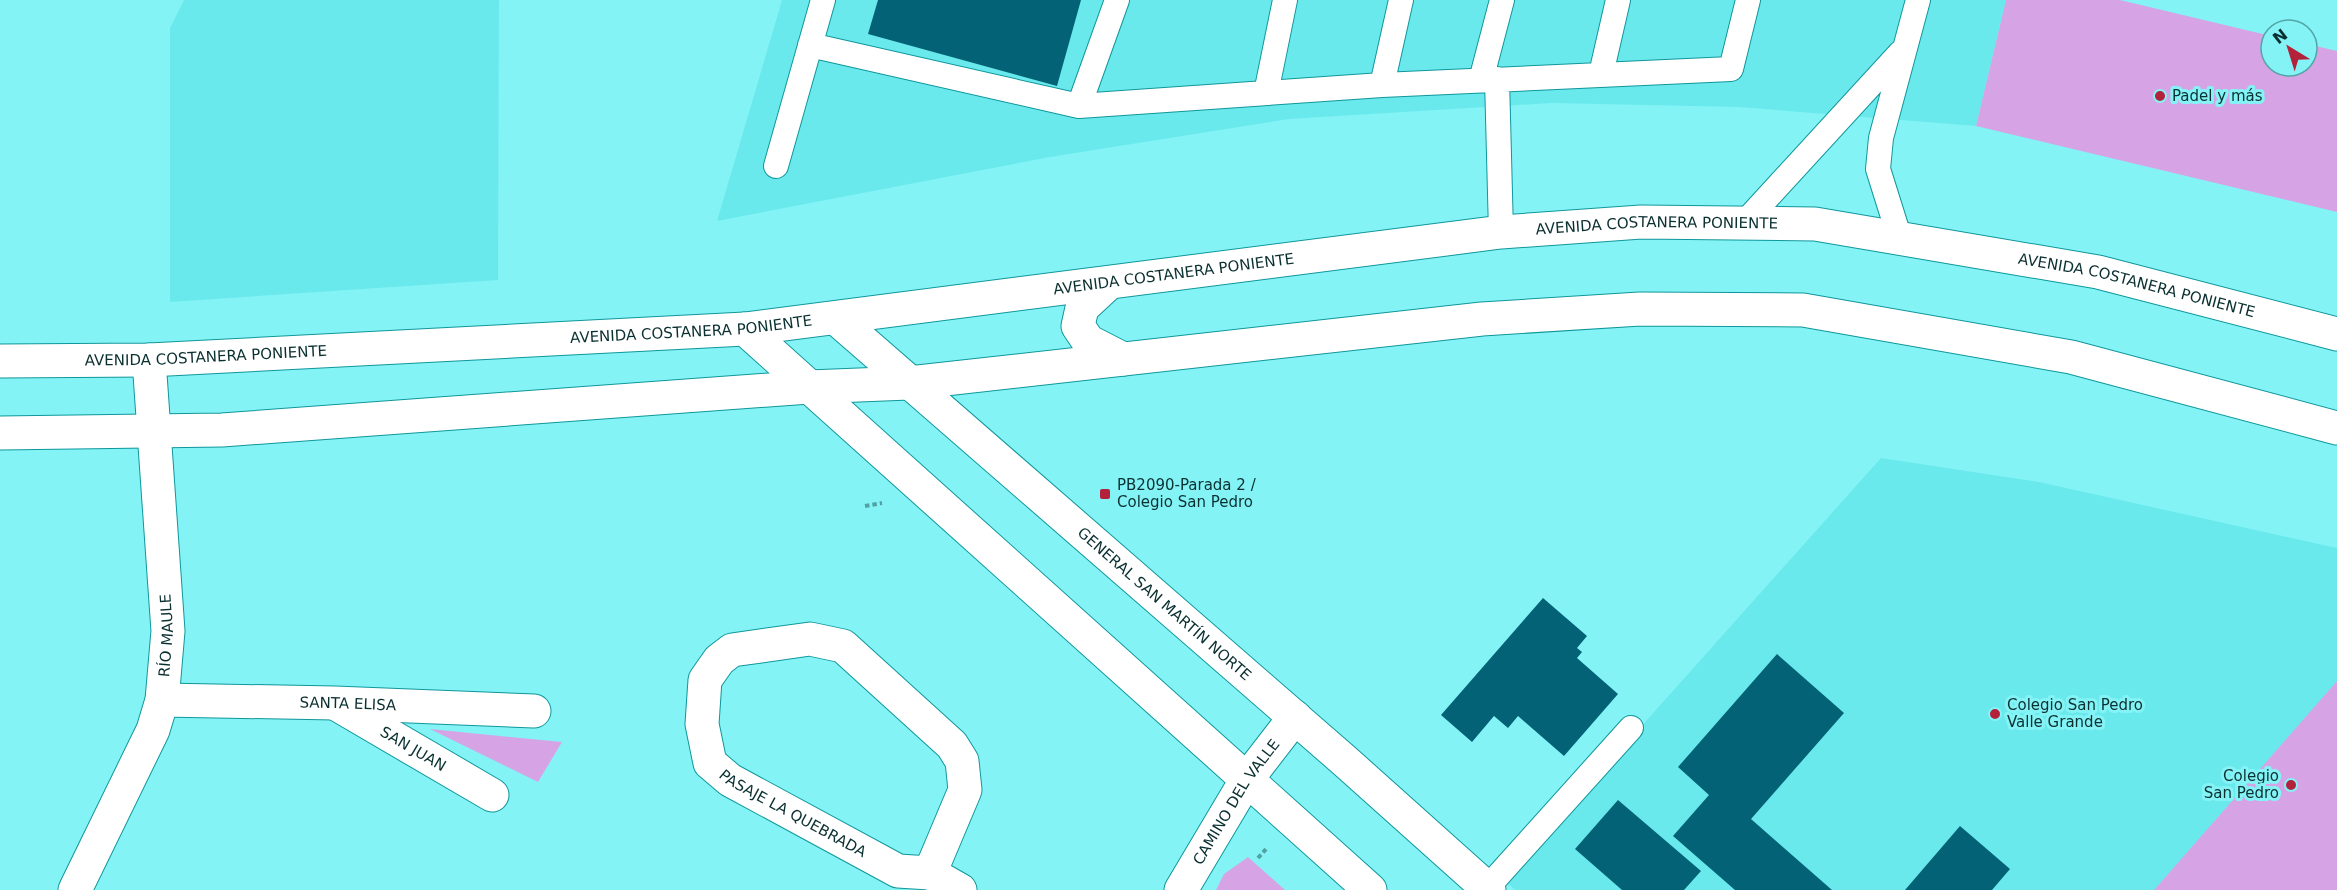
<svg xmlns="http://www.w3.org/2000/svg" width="2337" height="890" viewBox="0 0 2337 890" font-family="'DejaVu Sans',sans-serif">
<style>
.built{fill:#6ae9ed}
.green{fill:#d6a4e5}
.building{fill:#036276}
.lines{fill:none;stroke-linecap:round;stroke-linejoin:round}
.service-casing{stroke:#0f979b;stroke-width:26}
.minor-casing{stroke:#0f979b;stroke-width:35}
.tertiary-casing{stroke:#0f979b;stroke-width:35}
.path{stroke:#52a2a4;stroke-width:4;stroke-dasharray:4.5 3;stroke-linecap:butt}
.service{stroke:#fff;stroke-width:24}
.minor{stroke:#fff;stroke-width:33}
.tertiary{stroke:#fff;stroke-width:33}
.poi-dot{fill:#b3213a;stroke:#84f3f6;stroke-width:2}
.labels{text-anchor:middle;stroke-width:6;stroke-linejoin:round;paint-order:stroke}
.poi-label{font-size:15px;fill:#0b3031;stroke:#84f3f6;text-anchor:start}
.street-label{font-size:15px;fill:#0b3031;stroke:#84f3f6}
</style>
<rect width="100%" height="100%" fill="#84f3f6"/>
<!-- built -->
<path class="built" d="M184 0H499L498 280 170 302V28Z
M782 0H2006L1976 126 1739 107 1551 103 1289 119 1050 157 717 221Z
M1881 458 2039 482 2337 548V890H1515L1504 880Z"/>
<!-- green -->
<path class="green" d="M2006 0H2120L2271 36V66H2307V44L2337 51V212L1976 126Z
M2337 681V890H2154Z
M430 729 562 742 538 782Z
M1248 857 1285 890H1216L1224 874Z"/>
<!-- building -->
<path class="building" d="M878 0H1081L1057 86 868 34Z
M1543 598 1587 636 1577 648 1582 652 1577 658 1618 694 1564 756 1518 716 1508 728 1494 716 1472 742 1441 715Z
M1777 654 1844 713 1751 819 1832 890H1735L1673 836 1709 795 1678 767Z
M1618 800 1701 871 1684 890H1622L1575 849Z
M1960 826 2010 869 1992 890H1905Z"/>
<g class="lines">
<defs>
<path id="service" d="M810 45 1079 106 1382 85 1731 69 1748 0
M1601 74 1618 0
M1497 79 1501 232
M1481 80 1502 0
M1382 85 1401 0
M1266 93 1285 0
M1079 106 1117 0
M776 166 823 0
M1744 223 1900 53
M1900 239 1878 169 1881 138 1918 0
M1487 888 1631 728"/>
<g id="minor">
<path id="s1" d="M162 700 335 703 534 711"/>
<path id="s2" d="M338 705 492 795"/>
<path id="s3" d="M930 873 965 790 962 761 952 745 843 646 810 639 732 650 719 660 705 680 702 724 710 763 730 780 898 871 930 873 960 890"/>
<path id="s4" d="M75 890 153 730 162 700 168 631 149 360"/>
<path id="s5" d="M1181 890 1247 779 1295 717"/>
</g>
<g id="tertiary">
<path d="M1109 283 1082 308 1078 326 1088 341 1123 359"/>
<path id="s6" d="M837 319 1346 762 1489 890"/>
<path d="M745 329 1370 890"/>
<path id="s7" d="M0 361 149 360 745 329 1501 232 1641 222 1815 224 2098 272 2337 334"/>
<path d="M0 433 222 430 809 387 909 383 1482 319 1640 309 1803 310 2071 357 2337 428"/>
</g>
</defs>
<!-- service casing -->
<use href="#service" class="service-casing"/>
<!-- minor casing -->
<use href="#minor" class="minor-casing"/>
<!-- tertiary casing -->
<use href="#tertiary" class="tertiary-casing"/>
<!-- path -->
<path class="path" d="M865 506 882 503
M1258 858 1267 848"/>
<!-- service -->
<use href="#service" class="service"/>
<!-- minor -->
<use href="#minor" class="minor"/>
<!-- tertiary -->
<use href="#tertiary" class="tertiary"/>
</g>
<!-- markers -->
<g class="poi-dot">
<circle cx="2160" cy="96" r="6"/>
<rect x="1099" y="488" width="12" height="12" rx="3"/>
<circle cx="1995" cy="714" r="6"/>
<circle cx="2291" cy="785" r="6"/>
</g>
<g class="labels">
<!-- poi labels -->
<g class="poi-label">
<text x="2172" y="101">Padel y más</text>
<text x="1117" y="490">PB2090-Parada 2 /<tspan x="1117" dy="17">Colegio San Pedro</tspan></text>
<text x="2007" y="710">Colegio San Pedro<tspan x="2007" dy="17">Valle Grande</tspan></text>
<text x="2279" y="781" text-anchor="end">Colegio<tspan x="2279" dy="17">San Pedro</tspan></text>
</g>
<!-- street labels -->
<g class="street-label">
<text dy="5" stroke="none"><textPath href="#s7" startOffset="1664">AVENIDA COSTANERA PONIENTE</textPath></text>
<text dy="5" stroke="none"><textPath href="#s7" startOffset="1178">AVENIDA COSTANERA PONIENTE</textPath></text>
<text dy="5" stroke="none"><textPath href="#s7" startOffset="2150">AVENIDA COSTANERA PONIENTE</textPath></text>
<text dy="5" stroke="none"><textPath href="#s7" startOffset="692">AVENIDA COSTANERA PONIENTE</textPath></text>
<text dy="5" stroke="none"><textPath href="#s7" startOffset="206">AVENIDA COSTANERA PONIENTE</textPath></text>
<text dy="5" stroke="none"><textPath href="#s6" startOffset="434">GENERAL SAN MARTÍN NORTE</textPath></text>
<text dy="5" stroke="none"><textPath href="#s4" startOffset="274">RÍO MAULE</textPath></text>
<text dy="5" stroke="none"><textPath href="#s1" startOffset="186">SANTA ELISA</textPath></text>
<text dy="5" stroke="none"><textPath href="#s2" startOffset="87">SAN JUAN</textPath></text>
<text dy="5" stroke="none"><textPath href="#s5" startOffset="104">CAMINO DEL VALLE</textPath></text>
<text dy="5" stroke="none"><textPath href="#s3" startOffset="620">PASAJE LA QUEBRADA</textPath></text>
</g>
</g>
<!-- north arrow -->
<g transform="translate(2289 48) rotate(322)"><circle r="28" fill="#84f3f6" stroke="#54a5a7" stroke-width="1.5"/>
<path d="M0-4.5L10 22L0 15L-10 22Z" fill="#b3213a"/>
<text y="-9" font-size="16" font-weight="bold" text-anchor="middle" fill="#0b3031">N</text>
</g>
</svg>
